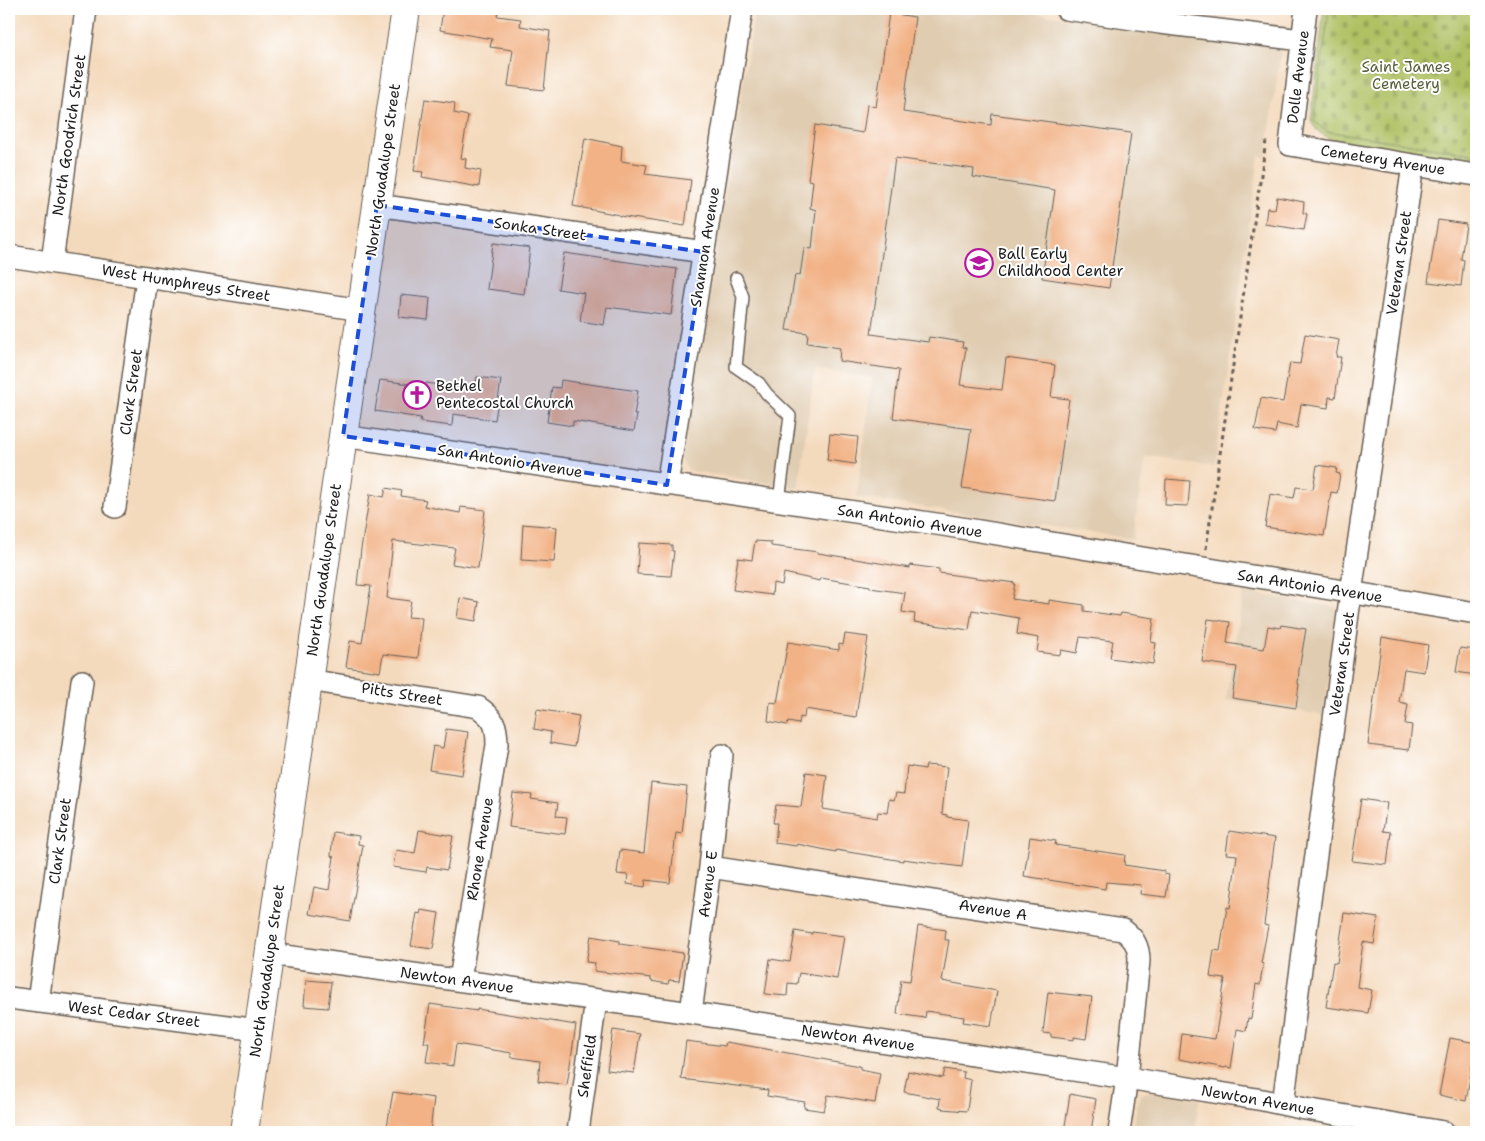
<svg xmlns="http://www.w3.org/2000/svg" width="1485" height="1141" viewBox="0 0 1485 1141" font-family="'Shantell Sans',sans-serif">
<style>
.built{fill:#e0ccb1}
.green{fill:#afc164;stroke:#666e40}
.cemetery{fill:url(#cemetery-stones);stroke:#666e40}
.building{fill:#f2b286}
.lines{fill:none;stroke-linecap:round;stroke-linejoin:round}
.service-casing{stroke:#685e54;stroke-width:14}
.minor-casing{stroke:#685e54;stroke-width:24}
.tertiary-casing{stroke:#685e54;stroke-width:30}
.path{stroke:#685e54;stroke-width:3;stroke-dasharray:4 4;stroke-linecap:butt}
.service{stroke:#fff;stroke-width:11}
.minor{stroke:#fff;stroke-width:21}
.tertiary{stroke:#fff;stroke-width:28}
.marked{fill:#1d4ed8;fill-opacity:0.2;stroke:#1d4ed8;stroke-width:4;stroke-dasharray:10 6;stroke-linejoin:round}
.labels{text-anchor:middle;stroke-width:4;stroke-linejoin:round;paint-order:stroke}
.park-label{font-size:15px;fill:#575e39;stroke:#fff}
.street-label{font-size:15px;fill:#1c1c1c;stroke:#fff}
.poi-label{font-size:15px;fill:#1c1c1c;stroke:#fff;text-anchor:start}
</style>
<defs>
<pattern id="cemetery-stones" width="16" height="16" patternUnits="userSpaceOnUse" patternTransform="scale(1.25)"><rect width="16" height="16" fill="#afc164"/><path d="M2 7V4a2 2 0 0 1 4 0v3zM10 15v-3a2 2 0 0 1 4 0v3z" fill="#96a556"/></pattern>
</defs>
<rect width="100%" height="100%" fill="#fff"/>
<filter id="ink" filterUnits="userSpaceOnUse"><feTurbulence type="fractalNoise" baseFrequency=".02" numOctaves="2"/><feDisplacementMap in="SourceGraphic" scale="10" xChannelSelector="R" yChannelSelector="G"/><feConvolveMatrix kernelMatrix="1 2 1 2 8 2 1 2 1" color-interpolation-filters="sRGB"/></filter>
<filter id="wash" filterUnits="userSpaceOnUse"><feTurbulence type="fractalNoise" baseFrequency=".0096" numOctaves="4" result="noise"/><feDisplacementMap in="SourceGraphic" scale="20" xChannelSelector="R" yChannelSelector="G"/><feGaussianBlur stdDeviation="1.12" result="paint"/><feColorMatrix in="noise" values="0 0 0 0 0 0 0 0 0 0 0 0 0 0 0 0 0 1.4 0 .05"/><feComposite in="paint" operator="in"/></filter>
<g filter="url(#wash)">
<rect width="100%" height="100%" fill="#f4dabd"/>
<!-- built -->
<path class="built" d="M762 9H1010L1158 31 1275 45 1281 49 1266 157 1259 156 1214 467 1145 457 1133 539 857 497 872 378 815 369 798 488 691 471 687 469 682 459 754 17Z
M1243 592 1328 606 1335 607 1337 609 1324 715 1226 700Z
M1149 1091 1199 1099 1195 1132H1133L1137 1106 1142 1094Z"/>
<!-- green -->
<path class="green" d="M1324 9H1329L1314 121 1325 131 1476 154V162L1334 140C1324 136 1315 131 1311 120Z"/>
<!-- cemetery -->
<path class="cemetery" d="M1329 9H1476V154L1325 131 1314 121Z"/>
<g id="blocks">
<!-- building -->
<path class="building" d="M443 9H499L497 16 521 19 520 26 550 31 544 90 508 86 513 50 490 47 492 39 440 30Z
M889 13 915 17 903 112 991 125 992 114 1131 133 1109 288 1042 278 1055 190 973 177 974 169 895 158 871 334 928 342 929 337 963 342 962 347 966 348 960 385 1002 390 1006 358 1055 365 1051 397 1069 399 1055 501 962 488 971 429 893 418 899 370 839 361 840 348 807 343 808 333 786 330 795 275 800 276 804 248 812 249 816 210 810 208 813 181 808 180 815 125 863 133 867 105 876 107Z
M425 99 455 103 454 113 468 116 461 158 466 159 465 168 481 171 479 187 422 177 423 172 414 171Z
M585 138 622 146 621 161 647 165 645 174 691 180 685 226 619 216V215L573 206Z
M1277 197 1304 202 1303 213 1307 214 1304 230 1265 224 1267 208 1275 209Z
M1438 220 1466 224 1461 259 1464 260 1461 286 1428 282Z
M493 243 530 248 524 294 487 289Z
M564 253 677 269 671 315 607 307 604 325 580 321 584 293 558 289Z
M401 295 430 298 428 320 399 317Z
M1305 334 1339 340 1336 357H1341L1335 398 1329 397 1328 408 1301 404 1297 428 1277 424 1275 433 1255 430 1261 398 1283 402 1290 363 1300 364Z
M477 377 501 380 495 420 453 414 452 426 420 422 421 418 375 411 380 380 425 386 426 383 475 390Z
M561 380 638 391 634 415H637L634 431 573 421V426L547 422 552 387 560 388Z
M830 434 858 437 855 464 827 460Z
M1317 465 1337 468 1336 473 1340 474 1337 493 1331 492 1324 536 1265 527 1270 494 1294 498 1296 487 1313 489Z
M1166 479 1190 481 1188 506 1165 505Z
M386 488 402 491 401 496 426 500 424 506 460 513 461 507 485 510 478 568 452 564 455 548 393 541 387 598 411 601 408 617 422 618 418 658 383 654 380 672 346 667 350 641 362 643 371 586 357 585 361 549 370 494 384 497Z
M523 524 557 527 554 562 521 560Z
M755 541 771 542V546L818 552V553L910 568V565L939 569V573L1015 583 1012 599 1049 604V600L1084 605V611L1120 616 1121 613 1154 618 1151 642 1156 643 1153 664 1110 658 1113 641 1080 637 1077 653 1061 650 1060 655 1037 652 1039 638 1017 634 1019 618 972 610 969 630 914 622 915 614 902 612 905 593 870 588V586L821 578 820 581 784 573 782 585 773 583 772 595 733 590 738 558 752 560Z
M639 543 672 545V551H674L671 576 637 574Z
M460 598 479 602 476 621 457 618Z
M1208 619 1230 622 1227 643 1264 649 1268 626 1280 628 1281 625 1306 629 1299 670 1298 684H1299L1296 708 1232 698 1237 667 1202 662Z
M845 634 868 637 856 717 805 709 804 718 800 717 799 724 788 722 787 725 768 721 770 702 777 703 788 642 839 650V644L843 645Z
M1382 637 1428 645 1424 672 1404 669 1399 702 1408 704 1405 724 1412 725 1409 750 1368 745Z
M1460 648 1476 650V675L1456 672Z
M537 709 579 716 574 747 550 743 551 732 534 729Z
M446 729 468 732 462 775 429 770 433 746 443 748Z
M926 765 947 767 942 814 947 815V817L968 820 962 867 903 859V861L836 850V852L797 844 796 846 775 843 777 823H773L776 805 801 807 806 772 827 775 823 809 877 818 878 812 887 813 889 799 894 800 896 793 904 794 907 766 925 769Z
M651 783 687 787 682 834 676 833 670 883 646 880 645 887 627 884 628 875 617 874 620 850 644 853Z
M513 793 532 795 531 799 558 803 556 816 567 817 565 834 509 827Z
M1361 799 1387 803 1383 831 1391 832 1387 865 1352 861Z
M419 830 453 836 447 870 427 867 426 872 393 867 396 850 415 853Z
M1229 831 1275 838 1264 925 1268 926 1261 963 1263 964 1260 985 1256 984 1251 1019 1248 1018 1246 1031 1237 1029 1231 1068 1226 1067 1225 1068 1179 1059 1182 1034 1215 1039 1225 979 1210 977 1214 950 1220 951 1227 907 1230 908 1237 855 1226 854Z
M333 832 359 836 358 844 363 845 350 921 309 914 314 887 329 890 334 857 331 856Z
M1030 837 1056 841 1055 845 1125 855 1124 865 1164 871V874L1169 875 1166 897 1140 894 1141 885 1106 882 1105 889 1024 876Z
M421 910 439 913 433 949 411 946 417 913 420 914Z
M1344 913 1378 918 1374 944 1363 942 1357 987 1372 990 1368 1013 1326 1007 1333 962 1337 963Z
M918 926 946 930 945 940H949L942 981 997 991 991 1026 963 1022 964 1017 926 1011 925 1018 897 1014 901 980 910 981Z
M795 931 812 934V932L844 936 837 979 799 973 797 984 788 983 787 996 765 994 770 959 790 962Z
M591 936 620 941V944L683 953 679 981 669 980 668 984 651 981V978L594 971 595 963 586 962Z
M306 980 331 982 328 1008 304 1006Z
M1048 992 1092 997 1086 1039 1074 1037V1040L1051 1037V1034L1043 1033Z
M430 1004 477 1011V1009L576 1025 567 1085 538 1081 540 1061 511 1057 512 1053 456 1044 453 1066 426 1062 429 1043H424Z
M613 1030 640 1034 634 1073 607 1070Z
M1450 1038 1476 1043 1466 1101 1439 1095Z
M686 1041 725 1046 726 1042 749 1046 860 1066V1069L880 1073 875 1103 828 1095 824 1111 804 1108 805 1102 767 1096 768 1090 681 1079Z
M945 1069 964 1072 963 1078 971 1080 967 1111 942 1109 943 1108 939 1107 940 1099 904 1092 908 1071 943 1078Z
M393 1092 434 1098 430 1132H386Z
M1070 1094 1096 1099 1091 1132H1064Z"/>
</g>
</g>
<g filter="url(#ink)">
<use href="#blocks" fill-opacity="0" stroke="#685e54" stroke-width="1"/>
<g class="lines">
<defs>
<path id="service" d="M736 278 743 297 736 367 759 383 767 394 790 416 779 501"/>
<path id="minor" d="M1066 9 1160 23 1302 40
M1306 9 1290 145 1476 175
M377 205 704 252
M9 256 362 310
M52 262 86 9
M343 436 943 525 1476 613
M667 485 742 9
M115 507 147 278
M308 680 478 707C494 718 497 725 497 745L460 980
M710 867 1123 930C1134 938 1139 946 1139 961L1127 1078 1119 1132
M270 954 691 1013 1127 1078 1263 1100 1305 1109 1444 1132
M9 998 259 1030
M38 1002 82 681
M691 1013 710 867 722 755
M1283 1104 1348 614 1413 165
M578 1132 596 1000"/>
<path id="tertiary" d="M244 1132 343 436 406 9"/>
</defs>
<!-- service casing -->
<use href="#service" class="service-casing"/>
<!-- minor casing -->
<use href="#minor" class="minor-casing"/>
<!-- tertiary casing -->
<use href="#tertiary" class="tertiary-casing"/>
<!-- path -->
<path class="path" d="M1206 549 1266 141"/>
<!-- service -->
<use href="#service" class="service"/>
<!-- minor -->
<use href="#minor" class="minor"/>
<!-- tertiary -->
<use href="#tertiary" class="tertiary"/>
</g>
</g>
<!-- marked area -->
<path class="marked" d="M377 205 704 252 667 485 343 436Z"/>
<!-- icons -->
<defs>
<symbol id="school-ring" viewBox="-11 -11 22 22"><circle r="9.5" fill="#fff" stroke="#b5179e" stroke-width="1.5"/><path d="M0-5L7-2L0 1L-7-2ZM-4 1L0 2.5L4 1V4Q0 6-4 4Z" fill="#b5179e"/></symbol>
<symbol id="church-ring" viewBox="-11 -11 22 22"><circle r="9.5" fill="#fff" stroke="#b5179e" stroke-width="1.5"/><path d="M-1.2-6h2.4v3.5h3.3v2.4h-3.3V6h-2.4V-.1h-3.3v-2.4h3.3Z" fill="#b5179e"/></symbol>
</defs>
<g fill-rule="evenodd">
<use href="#school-ring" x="963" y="247" width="32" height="32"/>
<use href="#church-ring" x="401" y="379" width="32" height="32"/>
</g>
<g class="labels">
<!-- park labels -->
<g class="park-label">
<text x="1406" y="72">Saint James<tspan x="1406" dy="17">Cemetery</tspan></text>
</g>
<!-- street labels -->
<g class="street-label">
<text transform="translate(1298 77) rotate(-83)" y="5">Dolle Avenue</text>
<text transform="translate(69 135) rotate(-82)" y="5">North Goodrich Street</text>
<text transform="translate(1383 160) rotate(9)" y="5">Cemetery Avenue</text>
<text transform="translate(383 170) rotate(-82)" y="5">North Guadalupe Street</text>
<text transform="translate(540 229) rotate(8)" y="5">Sonka Street</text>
<text transform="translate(705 247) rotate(-81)" y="5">Shannon Avenue</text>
<text transform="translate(1399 263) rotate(-82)" y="5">Veteran Street</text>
<text transform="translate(186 283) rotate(9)" y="5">West Humphreys Street</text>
<text transform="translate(131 392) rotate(-82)" y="5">Clark Street</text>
<text transform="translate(510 461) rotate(9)" y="5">San Antonio Avenue</text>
<text transform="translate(910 521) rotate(9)" y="5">San Antonio Avenue</text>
<text transform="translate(324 570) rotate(-82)" y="5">North Guadalupe Street</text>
<text transform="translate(1310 586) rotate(9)" y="5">San Antonio Avenue</text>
<text transform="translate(1342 664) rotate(-82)" y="5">Veteran Street</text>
<text transform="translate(402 694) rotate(9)" y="5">Pitts Street</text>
<text transform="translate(60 841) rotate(-82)" y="5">Clark Street</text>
<text transform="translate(480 849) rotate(-81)" y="5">Rhone Avenue</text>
<text transform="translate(708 884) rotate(-83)" y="5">Avenue E</text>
<text transform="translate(993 910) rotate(9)" y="5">Avenue A</text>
<text transform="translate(267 971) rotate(-82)" y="5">North Guadalupe Street</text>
<text transform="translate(457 980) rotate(8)" y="5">Newton Avenue</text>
<text transform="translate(134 1014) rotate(7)" y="5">West Cedar Street</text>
<text transform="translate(858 1038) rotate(8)" y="5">Newton Avenue</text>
<text transform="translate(587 1066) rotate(-82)" y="5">Sheffield</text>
<text transform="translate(1258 1100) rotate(10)" y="5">Newton Avenue</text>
</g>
<!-- poi labels -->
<g class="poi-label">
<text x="998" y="259">Ball Early<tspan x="998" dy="17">Childhood Center</tspan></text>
<text x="436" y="391">Bethel<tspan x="436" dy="17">Pentecostal Church</tspan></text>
</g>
</g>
<!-- margin -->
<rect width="1485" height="1141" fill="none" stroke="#fff" stroke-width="30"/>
</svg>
